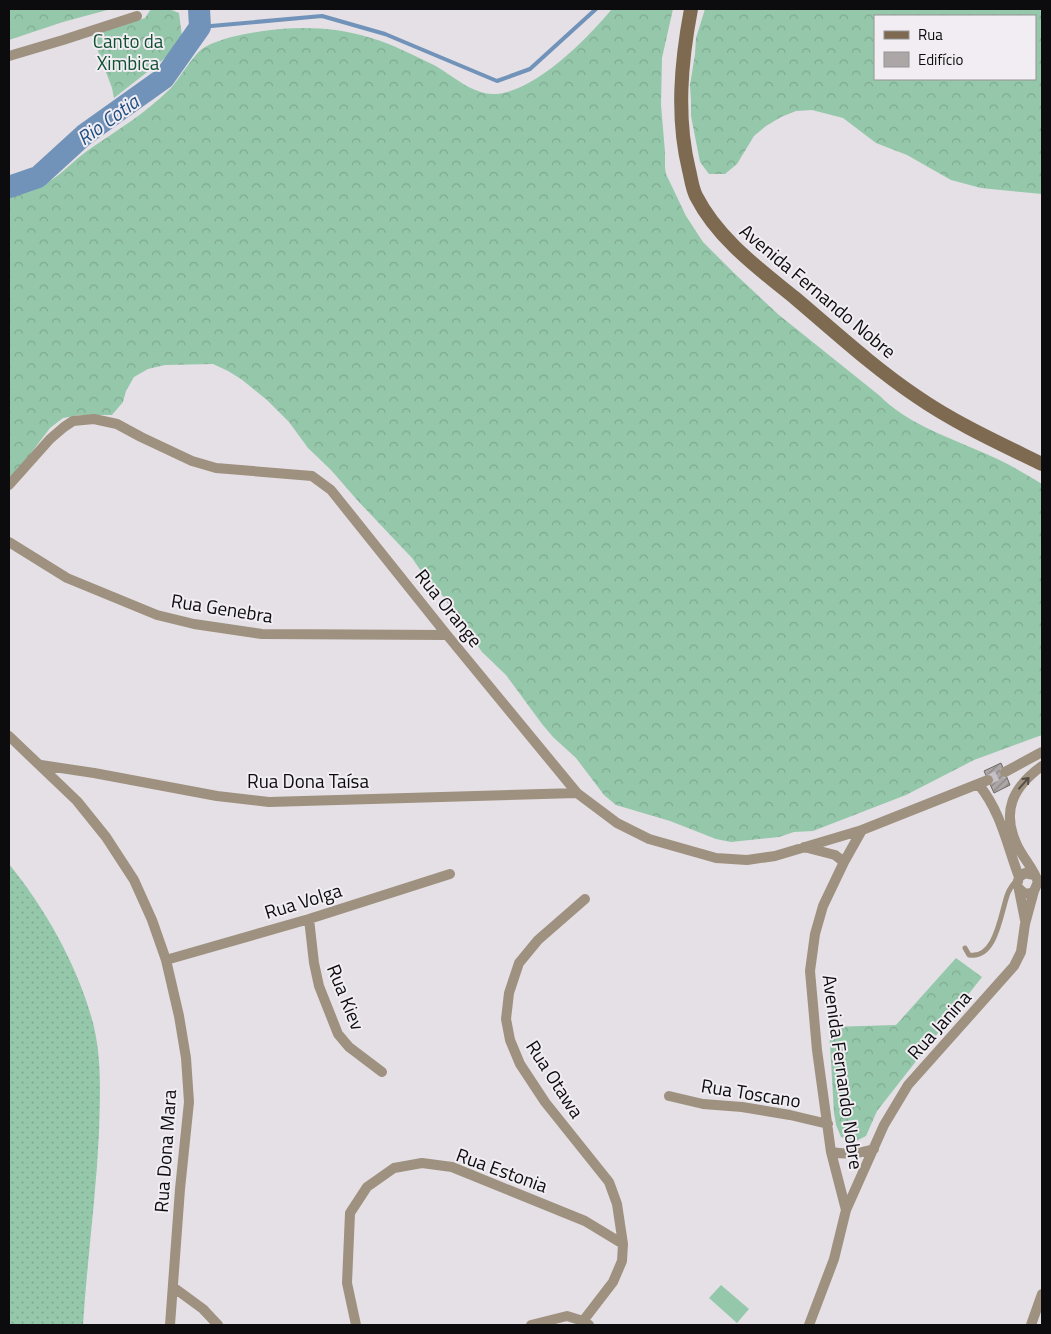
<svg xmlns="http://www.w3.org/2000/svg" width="1051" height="1334" viewBox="0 0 1051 1334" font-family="'Titillium Web',sans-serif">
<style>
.grass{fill:url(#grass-dots)}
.forest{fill:url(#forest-crowns);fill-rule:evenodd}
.pitch{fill:#95c8aa}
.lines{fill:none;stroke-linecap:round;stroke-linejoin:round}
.stream{stroke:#7192b9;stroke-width:4}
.river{stroke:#7192b9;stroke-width:22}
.building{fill:url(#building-hatch);stroke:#6d6766}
.minor-tunnel{stroke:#c4c0c5;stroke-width:10;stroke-dasharray:10 5;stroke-linecap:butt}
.service{stroke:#9f917f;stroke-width:5}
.minor{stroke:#9f917f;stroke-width:10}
.secondary{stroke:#7e6a50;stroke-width:14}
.oneway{stroke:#564e46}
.labels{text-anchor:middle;stroke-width:4;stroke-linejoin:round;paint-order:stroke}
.park-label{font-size:19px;fill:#125033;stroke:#f1edf2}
.street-label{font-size:19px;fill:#0c0b0d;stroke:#f1edf2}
.water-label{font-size:20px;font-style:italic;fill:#205082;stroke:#f1edf2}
</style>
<defs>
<pattern id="grass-dots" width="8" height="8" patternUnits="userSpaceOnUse" patternTransform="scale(1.25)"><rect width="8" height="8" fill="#95c8aa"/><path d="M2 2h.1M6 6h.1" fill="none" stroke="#7faa91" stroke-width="1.8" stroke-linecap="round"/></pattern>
<pattern id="forest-crowns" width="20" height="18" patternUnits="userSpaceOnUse" patternTransform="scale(1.25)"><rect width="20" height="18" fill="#95c8aa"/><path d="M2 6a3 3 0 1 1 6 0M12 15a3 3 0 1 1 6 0" fill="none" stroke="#7faa91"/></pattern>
<pattern id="building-hatch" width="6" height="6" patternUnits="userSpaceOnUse" patternTransform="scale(1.25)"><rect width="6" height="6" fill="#ada6a6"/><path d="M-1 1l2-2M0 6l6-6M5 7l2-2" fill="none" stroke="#8b8586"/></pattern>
</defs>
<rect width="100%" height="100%" fill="#e4e0e5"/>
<!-- grass -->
<path class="grass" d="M9 864C46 909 80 970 94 1027 102 1062 100 1098 99 1133 96 1197 87 1261 83 1325H9Z"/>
<!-- forest -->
<path class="forest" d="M9 9H111L63 22 9 40Z
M151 9H169L179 13 183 44 114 98 112 88 92 35 145 18Z
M612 9H673L662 58 661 105 665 152V168L666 174 686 216 703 242 735 274 779 315 880 396C907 423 943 435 977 450 1000 459 1021 471 1042 484V735L974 760 906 795 831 824 813 831 794 832 779 837 731 842 716 839 670 821 616 805 604 795 576 758 553 737 542 724 506 675 482 652 442 595 421 571 412 558 358 501 331 470 308 448 289 422 267 400 241 379 228 371 213 364 165 365 148 369 134 377 126 391 123 402 112 415H80L63 418 50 428 9 482V195C22 192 36 189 48 182 61 175 74 160 87 151 116 131 146 113 171 88 180 78 195 52 205 47 222 38 243 34 263 31 299 26 336 27 371 38 393 44 414 56 434 65 452 75 473 95 495 94 535 92 588 38 612 9Z
M705 9H1042V194L981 188 951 180 907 155 876 143 843 118 812 110 796 111 781 117 766 126 754 136 737 164 725 174H709L700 162 691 116V101L690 85 695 54 696 38ZM1035 16V79H875V16Z
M956 958 982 977 877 1111 866 1136 854 1142 841 1137 836 1125 834 1113 829 1027 896 1025Z"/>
<!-- pitch -->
<path class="pitch" d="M721 1285 749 1309 737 1323 709 1298Z"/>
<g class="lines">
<!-- stream -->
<path class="stream" d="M200 27 322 16 385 34 497 81 530 69 596 9"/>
<!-- river -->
<path class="river" d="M9 187 38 177 84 135 164 78 200 27 199 9"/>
</g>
<!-- building -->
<path class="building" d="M1001 763 1010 785 994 793 984 771Z"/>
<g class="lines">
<!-- minor-tunnel -->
<path class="minor-tunnel" d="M988 780 1005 772"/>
<!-- service -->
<path class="service" d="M965 948 969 955C997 960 1001 910 1008 893 1010 888 1013 884 1017 880"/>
<!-- minor -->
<path class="minor" d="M9 56 63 40 137 16
M9 485 50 439 64 427 73 421 94 419 117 424 141 437 192 461 216 468 312 476 331 490 447 635 577 793 617 823 649 839 716 858 747 860 775 856 862 830
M9 542 67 578 157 615 194 624 262 634 447 635
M9 736 77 801 106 837 134 880 152 920 166 960 179 1016 186 1058 189 1102 180 1189 170 1325
M41 765 94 773 217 796 269 802 577 793
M1005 772 1042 752
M979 785C1001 812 1007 845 1019 877
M804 847 835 855 844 862
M1034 875 1025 873 1019 877 1017 885C1021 893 1027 896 1034 891L1038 882C1034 869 1023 858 1017 845 1001 811 1013 787 1042 766
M1019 890 1025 920
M309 919 314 963 319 986 338 1034 349 1047 382 1072
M166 960 309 919 450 874
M669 1096 703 1104 742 1107 790 1115 828 1124
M831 1152C847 1155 859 1154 874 1149
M846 1210 884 1125 908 1085 1014 966 1021 952 1025 924 1034 891
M173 1287 203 1309 218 1325
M583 1321 613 1282 622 1261 623 1244 617 1204 609 1182 545 1102 520 1064 510 1040 506 1019 509 993 519 963 538 940 585 899
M356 1325 347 1283 350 1213 367 1187 394 1168 422 1163 452 1167 585 1221 623 1244
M531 1325 567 1316 583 1321 589 1325
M809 1325 834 1259 846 1210 831 1152 817 1050 810 971 815 934 823 906 844 862 862 830 988 780
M1031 1325 1042 1294"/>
<!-- secondary -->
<path class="secondary" d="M691 9C681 62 676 117 689 170 691 178 692 188 696 196 718 239 758 268 795 298 834 331 873 367 916 396 955 423 999 443 1042 464"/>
</g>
<!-- one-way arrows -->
<defs><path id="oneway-shaft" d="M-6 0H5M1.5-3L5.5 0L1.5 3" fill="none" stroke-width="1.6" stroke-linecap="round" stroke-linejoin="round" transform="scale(1.25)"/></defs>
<use class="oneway" href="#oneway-shaft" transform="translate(1024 783) rotate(-48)"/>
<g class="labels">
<!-- park labels -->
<g class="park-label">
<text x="128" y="48">Canto da<tspan x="128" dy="22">Ximbica</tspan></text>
</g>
<!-- street labels -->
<g class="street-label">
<text transform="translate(818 291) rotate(40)" y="7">Avenida Fernando Nobre</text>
<text transform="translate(222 608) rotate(9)" y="7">Rua Genebra</text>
<text transform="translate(449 608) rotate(51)" y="7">Rua Orange</text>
<text x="308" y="788">Rua Dona Taísa</text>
<text transform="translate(303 901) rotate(-17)" y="7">Rua Volga</text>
<text transform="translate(346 997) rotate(68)" y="7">Rua Kiev</text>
<text transform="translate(939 1025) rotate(-48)" y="7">Rua Janina</text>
<text transform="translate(843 1072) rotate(82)" y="7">Avenida Fernando Nobre</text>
<text transform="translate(555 1079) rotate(57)" y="7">Rua Otawa</text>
<text transform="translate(751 1093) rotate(9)" y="7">Rua Toscano</text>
<text transform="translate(165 1151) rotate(-86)" y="7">Rua Dona Mara</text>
<text transform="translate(502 1170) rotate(20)" y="7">Rua Estonia</text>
</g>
<!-- water labels -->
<g class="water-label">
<text transform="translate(108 120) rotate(-36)" y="7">Rio Cotia</text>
</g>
</g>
<!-- border -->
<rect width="1051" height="1334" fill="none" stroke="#0c0b0d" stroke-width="20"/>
<!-- legend -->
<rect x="874" y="15" width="162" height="65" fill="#f1edf2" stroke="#959396"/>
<rect x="884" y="31" width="25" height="8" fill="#7e6a50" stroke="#959396"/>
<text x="918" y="40" font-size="15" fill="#0c0b0d">Rua</text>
<rect x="884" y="52" width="25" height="15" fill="#ada6a6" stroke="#959396"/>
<text x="918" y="65" font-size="15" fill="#0c0b0d">Edifício</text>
</svg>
